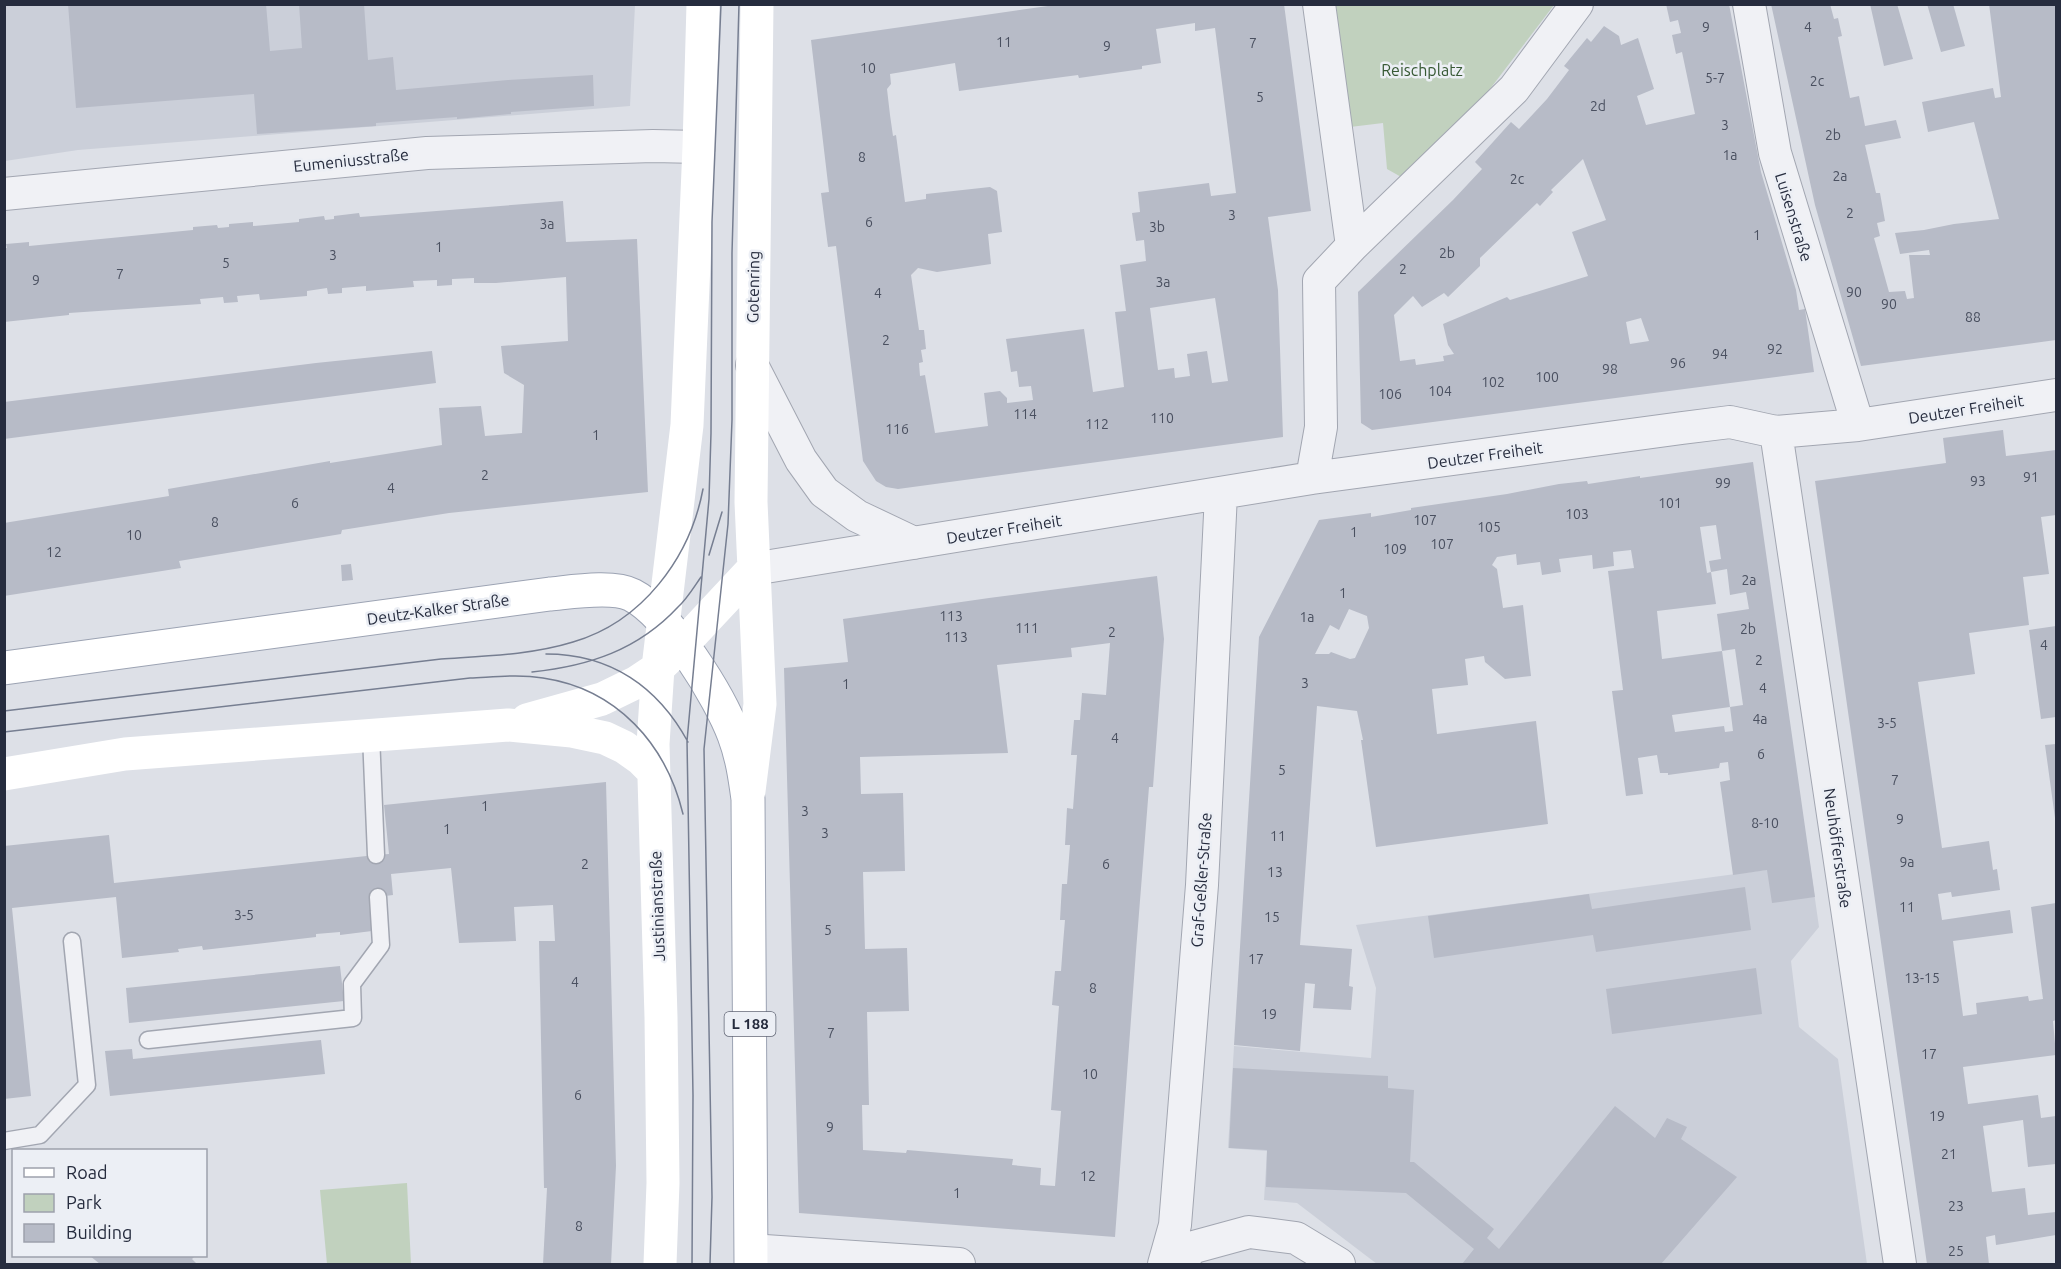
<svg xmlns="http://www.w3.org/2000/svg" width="2061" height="1269" viewBox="0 0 2061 1269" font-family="Ubuntu,sans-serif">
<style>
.built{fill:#cbcfd9}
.green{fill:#c1d1be}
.building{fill:#b7bbc7;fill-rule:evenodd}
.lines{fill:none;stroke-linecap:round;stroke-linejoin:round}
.service-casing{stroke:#a2a6b1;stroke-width:19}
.minor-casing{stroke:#a2a6b1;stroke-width:34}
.primary-casing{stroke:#9ca3b3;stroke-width:35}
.service{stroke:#f0f1f5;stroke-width:16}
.minor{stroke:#f0f1f5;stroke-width:32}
.secondary{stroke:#fff;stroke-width:33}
.primary{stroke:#fff;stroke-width:33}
.tram{stroke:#767e91;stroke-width:1.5}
.labels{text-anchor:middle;stroke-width:5;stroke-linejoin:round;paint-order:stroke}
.number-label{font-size:14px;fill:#4a5060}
.shield{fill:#eceff5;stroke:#616675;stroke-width:1.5}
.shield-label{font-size:15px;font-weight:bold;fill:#262c3e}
.park-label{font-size:16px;fill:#375934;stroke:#eceff5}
.street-label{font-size:16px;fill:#262c3e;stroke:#eceff5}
</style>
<rect width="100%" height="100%" fill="#dde0e7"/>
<!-- built -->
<path class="built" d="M5 5H635L630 106 78 150 5 161Z
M1810 864 1819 927 1791 961 1799 1027 1838 1059 1867 1264H1377L1297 1203 1264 1200 1267 1151 1228 1148 1234 1046 1371 1058 1376 988 1356 925Z"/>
<!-- green -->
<path class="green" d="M1332 5H1554L1480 102 1403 178 1387 169 1383 123 1350 127Z
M407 1183 411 1264H327L320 1190Z"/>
<!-- building -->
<path class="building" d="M68 4H266L270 51 302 48 299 4H364L368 60 393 57 396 90 508 80 593 75 594 106 511 112V114L457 119V117L376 123V126L257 134 254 94 76 108Z
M1062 4H1284L1311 211 1268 217 1278 290 1283 437 898 489 886 487 876 481 863 461 836 246 828 247 821 193 829 192 811 40ZM1195 23V31L1215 28 1236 193 1211 196 1209 183 1138 192 1140 212 1132 213 1136 241 1144 240 1146 261 1120 265 1126 311 1115 312 1124 387 1093 392 1084 329 1006 339 1011 372 1017 371 1019 387 1031 386 1033 400 1007 403V398L1000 391 984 393 988 426 935 433 925 375 920 376 919 363 923 362 921 350 926 349 924 330H919L911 275 918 268 937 272 991 264 988 234 1002 232 997 191 990 187 926 194V199L905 202 896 135 893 136 890 115 887 89 891 84 890 74 955 63 959 91 1078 75 1079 78 1142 69V66L1161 63 1156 29ZM1215 298 1228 381 1212 383 1207 351 1187 354 1190 376 1175 378 1174 368 1158 370 1150 308Z
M1666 4H1729L1761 172 1796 290 1799 310 1805 309 1814 372 1372 430 1361 423 1358 292 1453 200 1482 169 1475 162 1511 122 1519 129 1547 99 1569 70 1564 66 1587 38 1591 42 1604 26 1619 36 1621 45 1638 38 1654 89 1637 96 1646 125 1695 114 1682 52 1676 54 1672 35 1681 33 1678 20 1670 22ZM1583 159 1606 220 1572 232 1588 276 1510 300 1507 297 1443 324 1448 345 1454 354 1443 356 1444 361 1416 365 1415 359 1400 361 1394 315 1413 296 1422 307 1444 293 1448 297 1480 266V258L1537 203 1540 206 1553 192 1551 190ZM1641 318 1649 341 1630 344 1626 322Z
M1771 4H1830L1834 19 1838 18 1842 36 1838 37 1850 98 1859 96 1865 126 1896 120 1901 138 1865 145 1876 193H1880L1885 221 1877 223 1880 236 1874 238 1889 292 1905 291 1907 299 1914 298 1909 255H1930L1929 250 1900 254 1895 233 1924 230 1954 224 1999 219 1974 122 1928 132 1922 102 1993 88 1995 98 2001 97 1989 4H2056V340L1861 366 1815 205Z
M1870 4H1897L1913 59 1884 66Z
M1927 4H1953L1965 46 1941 52Z
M563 201 566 242 637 239 648 492 449 513 342 530 341 534 179 561 181 568 4 596V523L169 496 168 489 330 461V463L442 445 439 408 481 406 485 436 522 433 524 385 504 373 501 346 568 341 566 277 496 283H474V278L452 279V285L437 286V280L413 281 414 287 366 291V286L342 288V293L328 294 327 288 307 291V296L260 300 259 294 237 296 238 302 224 303 223 297 200 299 201 304 69 313V315L4 322V248H7L6 244 29 242V246L193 230V227L217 225 218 228 229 227V224L253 222V226L299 222V219L324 216 325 220 334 219V216L359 213 360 217Z
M432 351 436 383 4 439V402L316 363Z
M2003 430 2006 456 2056 450V515L2041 517 2049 574 2023 577 2029 625 1969 633 1975 674 1918 682 1942 848 1989 841 1993 870 1997 869 2000 890 1952 897 1951 892 1938 894 1942 920 2010 910 2013 933 1953 941 1963 1016 1977 1014 1976 1003 2028 996 2029 1001 2043 999 2031 907 2056 903V1020L2053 1021 2056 1055 1963 1067 1968 1104 2038 1095 2041 1118 2056 1116V1164L2028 1167 2023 1120 1983 1126 1992 1192 2025 1188 2028 1215 2056 1212V1235L1996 1245 1995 1235 1986 1237 1989 1264H1927L1815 481 1946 463 1943 438Z
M1753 462 1815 897 1772 903 1767 870 1733 875 1720 782 1730 780 1728 762 1720 763 1719 768 1668 775V773H1660L1657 755 1638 758 1643 794 1626 796 1612 691 1623 690 1608 571 1634 568 1631 550 1613 552 1614 566 1593 569 1592 555 1559 559 1561 572 1542 575 1540 562 1517 565 1516 554 1497 557 1492 565 1497 569 1503 608 1523 605 1531 676 1505 679 1485 662 1484 656 1465 659 1468 685 1432 689 1437 734 1536 721 1548 824 1376 847 1361 740H1363L1357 711 1317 706 1300 945 1352 949 1349 986 1353 987 1351 1010 1313 1008 1315 984 1305 983 1300 1051 1234 1045 1259 637 1319 520 1371 513V517L1411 510V508L1507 494 1559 484 1587 481 1588 484 1640 476V478ZM1716 525 1721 559 1709 561 1711 572 1707 573 1700 527ZM1727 569 1730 595 1746 592 1749 609 1717 614 1722 651 1735 649 1743 705 1730 707 1733 731 1725 732 1724 726 1675 732 1672 715 1730 707 1722 651 1662 659 1657 611 1716 604 1711 572ZM1349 609 1367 616 1369 628 1355 658 1350 659 1331 652 1329 654H1315L1330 625 1339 630Z
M351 564 353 580 342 581 341 565Z
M1157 576 1164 639 1153 787H1149L1136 951 1115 1237 799 1213 784 668 848 662 843 619 989 598ZM1110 643 1106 695 1082 693 1080 720H1074L1071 755H1077L1073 809 1067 808 1065 845H1070L1067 884H1062L1060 920H1065L1063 944 1061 971H1055L1052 1005 1059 1006 1051 1110 1061 1111 1055 1186 1040 1185 1041 1168 1012 1165 1013 1159 907 1150 906 1153 863 1150 862 1105H869L867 1012 909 1011 907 948 865 949 863 872 905 871 903 793 861 794 860 757 1008 753 997 665 1072 657 1071 648Z
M2056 626V717L2041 719 2029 630Z
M2056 744V818H2055L2045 745Z
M606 782 616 1166 611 1264H543L547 1188H544L539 941H555L553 905 514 907 516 941 459 943 451 868 391 874 393 895 369 898 372 931 340 935V932L316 934V937L203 950 202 946 178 949 179 952 122 958 116 897 12 908 31 1096 4 1099V846L109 835 114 883 376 855 389 854 384 805Z
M1745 887 1751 930 1596 952 1593 935 1434 958 1428 916 1589 894 1592 909Z
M340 966 344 1001 129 1023 126 988Z
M1756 968 1762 1014 1612 1034 1606 989Z
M321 1040 325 1074 110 1096 105 1051 132 1049 133 1059Z
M1233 1068 1388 1076V1088L1414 1090 1410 1162H1414L1494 1229 1487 1238 1499 1249 1615 1106 1655 1138 1667 1118 1687 1127 1681 1139 1737 1177 1661 1264H1462L1474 1249 1406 1193 1266 1187 1267 1150 1229 1148Z
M90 1256H195L192 1259 197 1264H100Z"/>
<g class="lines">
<defs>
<path id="service" d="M371 735 376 855
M148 1040 353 1018 352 984 381 945 378 897
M4 1141 40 1135 87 1085 72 941"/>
<path id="minor" d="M1749 4 1775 153 1858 425
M4 194 427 153 653 146 699 147
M1352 246 1514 89 1577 4
M752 365 801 460 824 492 857 516 914 543
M1776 432 1900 1264
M1312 478 1321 427 1319 281 1352 246 1319 4
M753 569 1312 478 1682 428 1730 422 1776 432 1858 425 2056 395
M752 1250 959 1264
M1164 1264 1175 1225 1202 885 1221 494
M1175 1264 1194 1247 1249 1232 1296 1238 1339 1264"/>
<path id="primary" d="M4 668 550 594C571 592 613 585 632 595 669 614 720 697 734 735 742 756 745 777 748 799L751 1264"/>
</defs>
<!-- service casing -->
<use href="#service" class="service-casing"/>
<!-- minor casing -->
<use href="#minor" class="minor-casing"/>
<!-- primary casing -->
<use href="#primary" class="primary-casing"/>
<!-- service -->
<use href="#service" class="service"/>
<!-- minor -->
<use href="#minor" class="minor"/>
<!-- secondary -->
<path class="secondary" d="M527 720 602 699 637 682 658 668 682 645 753 569
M4 774 125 754 508 725 572 731 605 738 624 747 641 759 654 772
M749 791 760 704 751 502 757 4
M660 1264 663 1183 661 1017 653 744 658 668 687 425 699 147 703 4"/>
<!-- primary -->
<use href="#primary" class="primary"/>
<!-- tram -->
<path class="tram" d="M709 555 722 512
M546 654C611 654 658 687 688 742
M532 672C589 666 638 650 678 607 687 599 694 587 701 577
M4 711 441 659C485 656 531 655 573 642 642 622 690 558 703 489
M4 732 470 678C494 677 519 674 543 678 617 689 666 744 683 814
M692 1264 693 1095 687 741 709 499 711 433 712 222 721 4
M710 1264 712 1197 704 749 728 524 732 420V253L739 4"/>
</g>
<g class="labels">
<!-- number labels -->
<g class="number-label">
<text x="1706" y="32">9</text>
<text x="1808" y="32">4</text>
<text x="1004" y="47">11</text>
<text x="1253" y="48">7</text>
<text x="1107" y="51">9</text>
<text x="868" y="73">10</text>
<text x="1715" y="83">5-7</text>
<text x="1817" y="86">2c</text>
<text x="1260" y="102">5</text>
<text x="1598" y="111">2d</text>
<text x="1725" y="130">3</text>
<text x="1833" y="140">2b</text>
<text x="1730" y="160">1a</text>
<text x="862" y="162">8</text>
<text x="1840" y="181">2a</text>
<text x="1517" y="184">2c</text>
<text x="1850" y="218">2</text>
<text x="1232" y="220">3</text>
<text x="869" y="227">6</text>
<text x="547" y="229">3a</text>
<text x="1157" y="232">3b</text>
<text x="1757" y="240">1</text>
<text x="439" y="252">1</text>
<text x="1447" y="258">2b</text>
<text x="333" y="260">3</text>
<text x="226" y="268">5</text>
<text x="1403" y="274">2</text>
<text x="120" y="279">7</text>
<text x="36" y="285">9</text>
<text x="1163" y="287">3a</text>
<text x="1854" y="297">90</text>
<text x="878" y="298">4</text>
<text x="1889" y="309">90</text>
<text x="1973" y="322">88</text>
<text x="886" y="345">2</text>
<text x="1775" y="354">92</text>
<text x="1720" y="359">94</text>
<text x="1678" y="368">96</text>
<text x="1610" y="374">98</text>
<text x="1547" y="382">100</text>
<text x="1493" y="387">102</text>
<text x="1440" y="396">104</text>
<text x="1390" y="399">106</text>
<text x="1025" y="419">114</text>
<text x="1162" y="423">110</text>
<text x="1097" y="429">112</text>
<text x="897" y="434">116</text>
<text x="596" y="440">1</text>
<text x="485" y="480">2</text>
<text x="2031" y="482">91</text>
<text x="1978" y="486">93</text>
<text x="1723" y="488">99</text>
<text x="391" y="493">4</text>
<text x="295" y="508">6</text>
<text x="1670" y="508">101</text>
<text x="1577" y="519">103</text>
<text x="1425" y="525">107</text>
<text x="215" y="527">8</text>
<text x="1489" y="532">105</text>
<text x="1354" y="537">1</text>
<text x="134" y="540">10</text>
<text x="1442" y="549">107</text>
<text x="1395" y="554">109</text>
<text x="54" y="557">12</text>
<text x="1749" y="585">2a</text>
<text x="1343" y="598">1</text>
<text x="951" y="621">113</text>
<text x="1307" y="622">1a</text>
<text x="1027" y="633">111</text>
<text x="1748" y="634">2b</text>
<text x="1112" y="637">2</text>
<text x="956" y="642">113</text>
<text x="2044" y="650">4</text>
<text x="1759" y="665">2</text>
<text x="1305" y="688">3</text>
<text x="846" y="689">1</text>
<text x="1763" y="693">4</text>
<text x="1760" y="724">4a</text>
<text x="1887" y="728">3-5</text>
<text x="1115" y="743">4</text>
<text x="1761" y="759">6</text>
<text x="1282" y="775">5</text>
<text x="1895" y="785">7</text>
<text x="485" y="811">1</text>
<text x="805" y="816">3</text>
<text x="1900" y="824">9</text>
<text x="1765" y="828">8-10</text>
<text x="447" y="834">1</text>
<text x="825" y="838">3</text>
<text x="1278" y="841">11</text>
<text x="1907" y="867">9a</text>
<text x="585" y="869">2</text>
<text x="1106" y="869">6</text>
<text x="1275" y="877">13</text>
<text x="1907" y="912">11</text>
<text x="244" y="920">3-5</text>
<text x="1272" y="922">15</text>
<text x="828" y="935">5</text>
<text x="1256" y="964">17</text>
<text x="1922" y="983">13-15</text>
<text x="575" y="987">4</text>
<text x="1093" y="993">8</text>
<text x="1269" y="1019">19</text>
<text x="831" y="1038">7</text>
<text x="1929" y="1059">17</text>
<text x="1090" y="1079">10</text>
<text x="578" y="1100">6</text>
<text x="1937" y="1121">19</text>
<text x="830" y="1132">9</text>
<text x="1949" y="1159">21</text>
<text x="1088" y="1181">12</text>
<text x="957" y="1198">1</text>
<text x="1956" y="1211">23</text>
<text x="579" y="1231">8</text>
<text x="1956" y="1256">25</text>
</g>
<!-- shield labels -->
<rect class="shield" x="724.5" y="1012" width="51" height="24" rx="4.5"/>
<g class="shield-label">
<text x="750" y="1029">L 188</text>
</g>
<!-- park labels -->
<g class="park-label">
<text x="1422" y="76">Reischplatz</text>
</g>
<!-- street labels -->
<g class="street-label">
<text transform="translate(351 160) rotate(-6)" y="6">Eumeniusstraße</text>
<text transform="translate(1794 217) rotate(73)" y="6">Luisenstraße</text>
<text transform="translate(753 287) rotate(-89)" y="6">Gotenring</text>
<text transform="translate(1966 409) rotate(-9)" y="6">Deutzer Freiheit</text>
<text transform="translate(1485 455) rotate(-8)" y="6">Deutzer Freiheit</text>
<text transform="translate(1004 529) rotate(-9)" y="6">Deutzer Freiheit</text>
<text transform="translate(438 609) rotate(-8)" y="6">Deutz-Kalker Straße</text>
<text transform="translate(1838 848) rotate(82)" y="6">Neuhöfferstraße</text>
<text transform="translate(1201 880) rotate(-86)" y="6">Graf-Geßler-Straße</text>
<text transform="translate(657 906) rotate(-92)" y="6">Justinianstraße</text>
</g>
</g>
<!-- border -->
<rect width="2061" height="1269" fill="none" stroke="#262c3e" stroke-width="12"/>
<!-- legend -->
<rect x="12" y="1149" width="195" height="108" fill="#eceff5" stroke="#9da1ac" stroke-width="1.5"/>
<rect x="24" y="1168" width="30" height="9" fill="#ffffff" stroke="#9da1ac" stroke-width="1.5"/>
<text x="66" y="1179" font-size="18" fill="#262c3e">Road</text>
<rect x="24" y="1194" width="30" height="18" fill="#c1d1be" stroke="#9da1ac" stroke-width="1.5"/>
<text x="66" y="1209" font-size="18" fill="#262c3e">Park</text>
<rect x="24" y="1224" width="30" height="18" fill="#b7bbc7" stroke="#9da1ac" stroke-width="1.5"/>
<text x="66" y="1239" font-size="18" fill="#262c3e">Building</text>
</svg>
